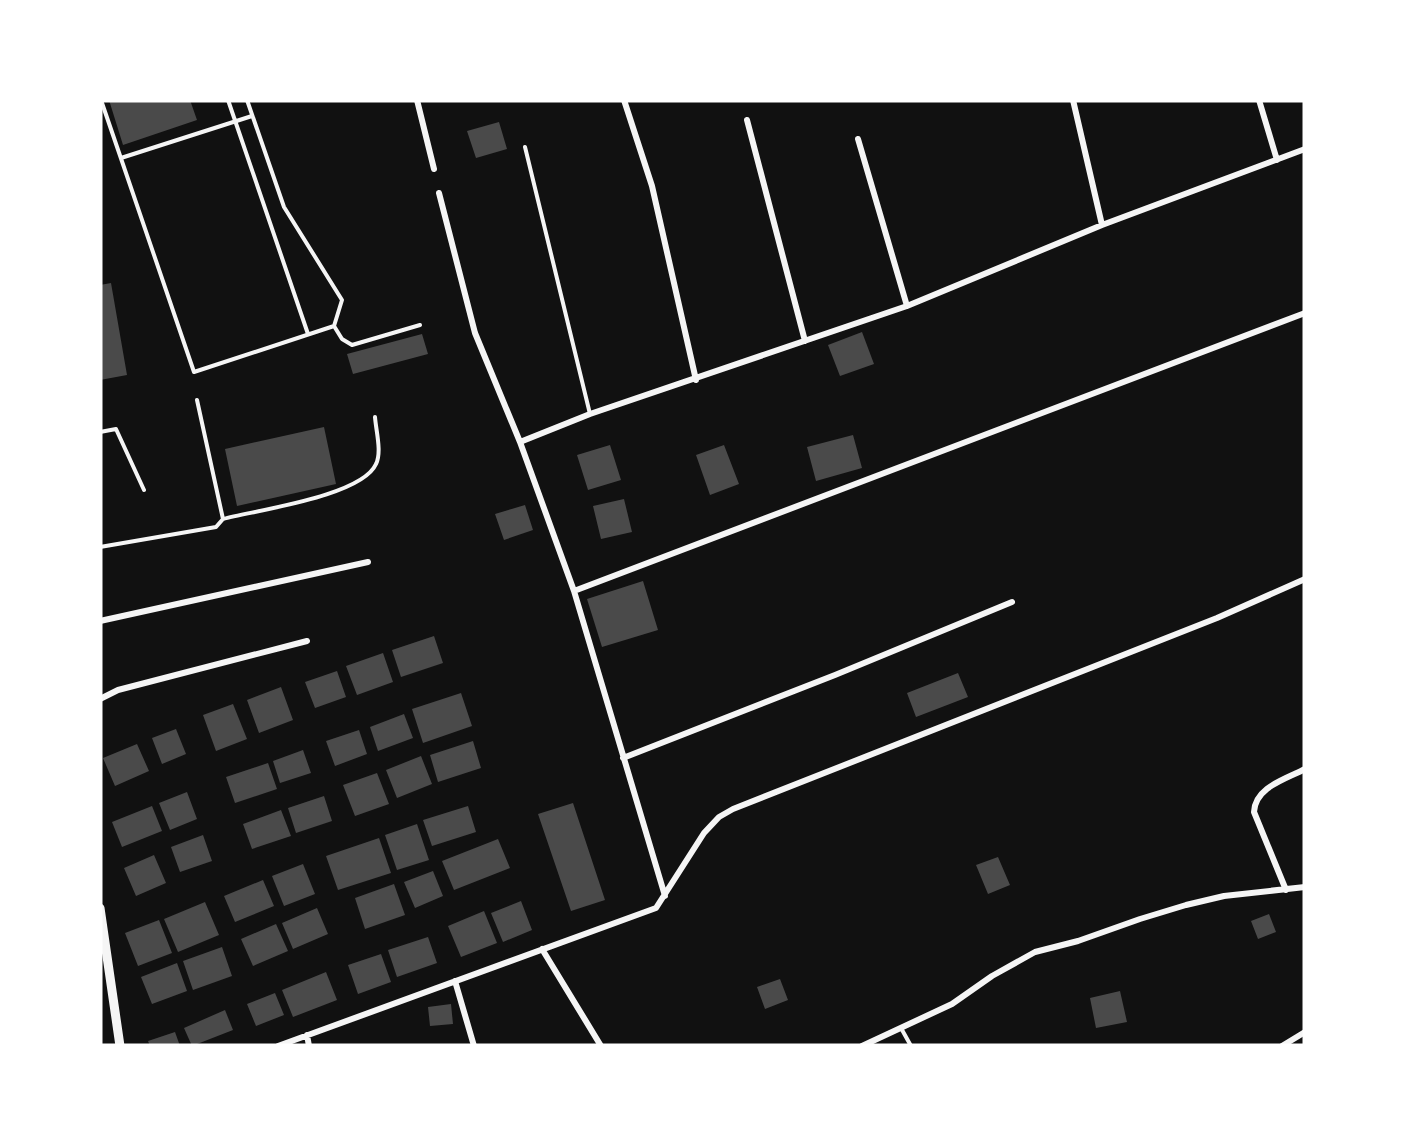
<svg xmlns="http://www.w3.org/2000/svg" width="1405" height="1146" viewBox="0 0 1405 1146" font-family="Montserrat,sans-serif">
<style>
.building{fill:#4a4a4a}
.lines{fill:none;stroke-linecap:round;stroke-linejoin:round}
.service{stroke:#f5f5f5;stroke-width:4}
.minor{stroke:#f5f5f5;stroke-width:6}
.tertiary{stroke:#f5f5f5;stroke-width:9}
</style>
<rect width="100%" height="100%" fill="#111"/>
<!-- building -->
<path class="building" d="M109 100H190L197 120 123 145Z
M499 122 507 149 476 158 467 131Z
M111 283 127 375 100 380V285Z
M862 332 874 364 840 376 828 345Z
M422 334 428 354 353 374 347 354Z
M324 427 336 484 237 506 225 449Z
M853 435 862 468 816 481 807 447Z
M610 445 621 480 588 490 577 455Z
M724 445 739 484 710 495 696 455Z
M624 499 632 532 601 539 593 506Z
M525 505 533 530 504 540 495 514Z
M643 581 658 630 602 647 587 599Z
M434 636 443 663 401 677 392 650Z
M383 653 393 682 357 695 346 666Z
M337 671 346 697 315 708 305 682Z
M958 673 968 697 916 717 907 693Z
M281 687 293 720 259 733 247 700Z
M461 693 472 726 423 743 412 709Z
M233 704 247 739 216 751 203 715Z
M404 714 413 738 378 751 370 727Z
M176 729 186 754 162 764 152 738Z
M359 730 367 754 335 766 326 741Z
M473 741 481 768 438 782 430 755Z
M137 744 149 771 115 786 103 758Z
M303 750 311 773 280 783 273 761Z
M421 756 432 784 397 798 386 770Z
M268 763 277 789 235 803 226 777Z
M377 773 389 804 355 816 343 785Z
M187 792 197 819 170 830 159 803Z
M324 796 332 821 296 833 288 808Z
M573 803 605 900 571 911 538 814Z
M152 806 162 831 122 847 112 822Z
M468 806 476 832 432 846 423 820Z
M281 810 291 836 252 849 243 824Z
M417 824 429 860 397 870 385 835Z
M203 835 212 861 180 872 171 847Z
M379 838 391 873 338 890 326 856Z
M498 839 510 868 454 890 442 861Z
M154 855 166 883 136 896 124 868Z
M998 857 1010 885 988 894 976 865Z
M303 864 315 894 284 906 272 876Z
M433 871 443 896 415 908 404 882Z
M263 880 274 906 235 922 224 896Z
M394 884 405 915 365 929 355 898Z
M521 901 532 930 503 942 491 913Z
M205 902 219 935 178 952 164 919Z
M317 908 328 934 293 949 282 923Z
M484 911 497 943 461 957 448 926Z
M1269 914 1276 932 1258 939 1251 921Z
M159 920 172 953 138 966 125 933Z
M276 924 288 951 253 966 241 939Z
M428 937 437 963 397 977 388 950Z
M222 947 232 976 193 990 183 961Z
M381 954 391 982 358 994 348 965Z
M177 963 187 991 152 1004 141 977Z
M326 972 337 1000 293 1017 282 990Z
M780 979 788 1000 765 1009 757 987Z
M1120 991 1127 1022 1096 1028 1090 998Z
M275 993 284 1015 256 1026 247 1004Z
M451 1004 453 1024 430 1026 428 1007Z
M225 1010 233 1030 192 1046 184 1028Z
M175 1032 180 1046H150L148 1041Z"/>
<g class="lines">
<!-- service -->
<path class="service" d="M101 100 194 372 334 326 342 300 284 207 247 100
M228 100 308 334
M525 147 590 414
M121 158 252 116
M334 326 342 339 352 345 420 325
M100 432 116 429 144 490
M223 519C257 510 362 496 376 464 382 452 376 431 375 417
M100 547 216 527 223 519 197 400
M901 1028 911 1046"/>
<!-- minor -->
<path class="minor" d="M417 100 434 169
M624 100 652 186 696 380
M1073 100 1102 225
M1259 100 1277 160
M747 120 805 341
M858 139 907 306
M439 193 475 333 520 442
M574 591 1305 313
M100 621 368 562
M100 699 118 690 307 641
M623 758 835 675 1012 602
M1286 890 1254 812C1255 787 1286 779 1305 769
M665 896 574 591 520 442 590 414 907 306 1102 225 1305 149
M542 949 601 1046
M455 981 474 1046
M307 1035 309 1046
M278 1046 656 908 704 833 719 817 733 809 1217 618 1305 579
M862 1046 952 1004 992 976 1035 952 1078 941 1140 919 1186 905 1224 896 1305 887
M1282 1046 1305 1032"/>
<!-- tertiary -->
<path class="tertiary" d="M100 908 120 1046"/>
</g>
<!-- border -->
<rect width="1405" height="1146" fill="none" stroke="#ffffff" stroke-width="205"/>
</svg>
